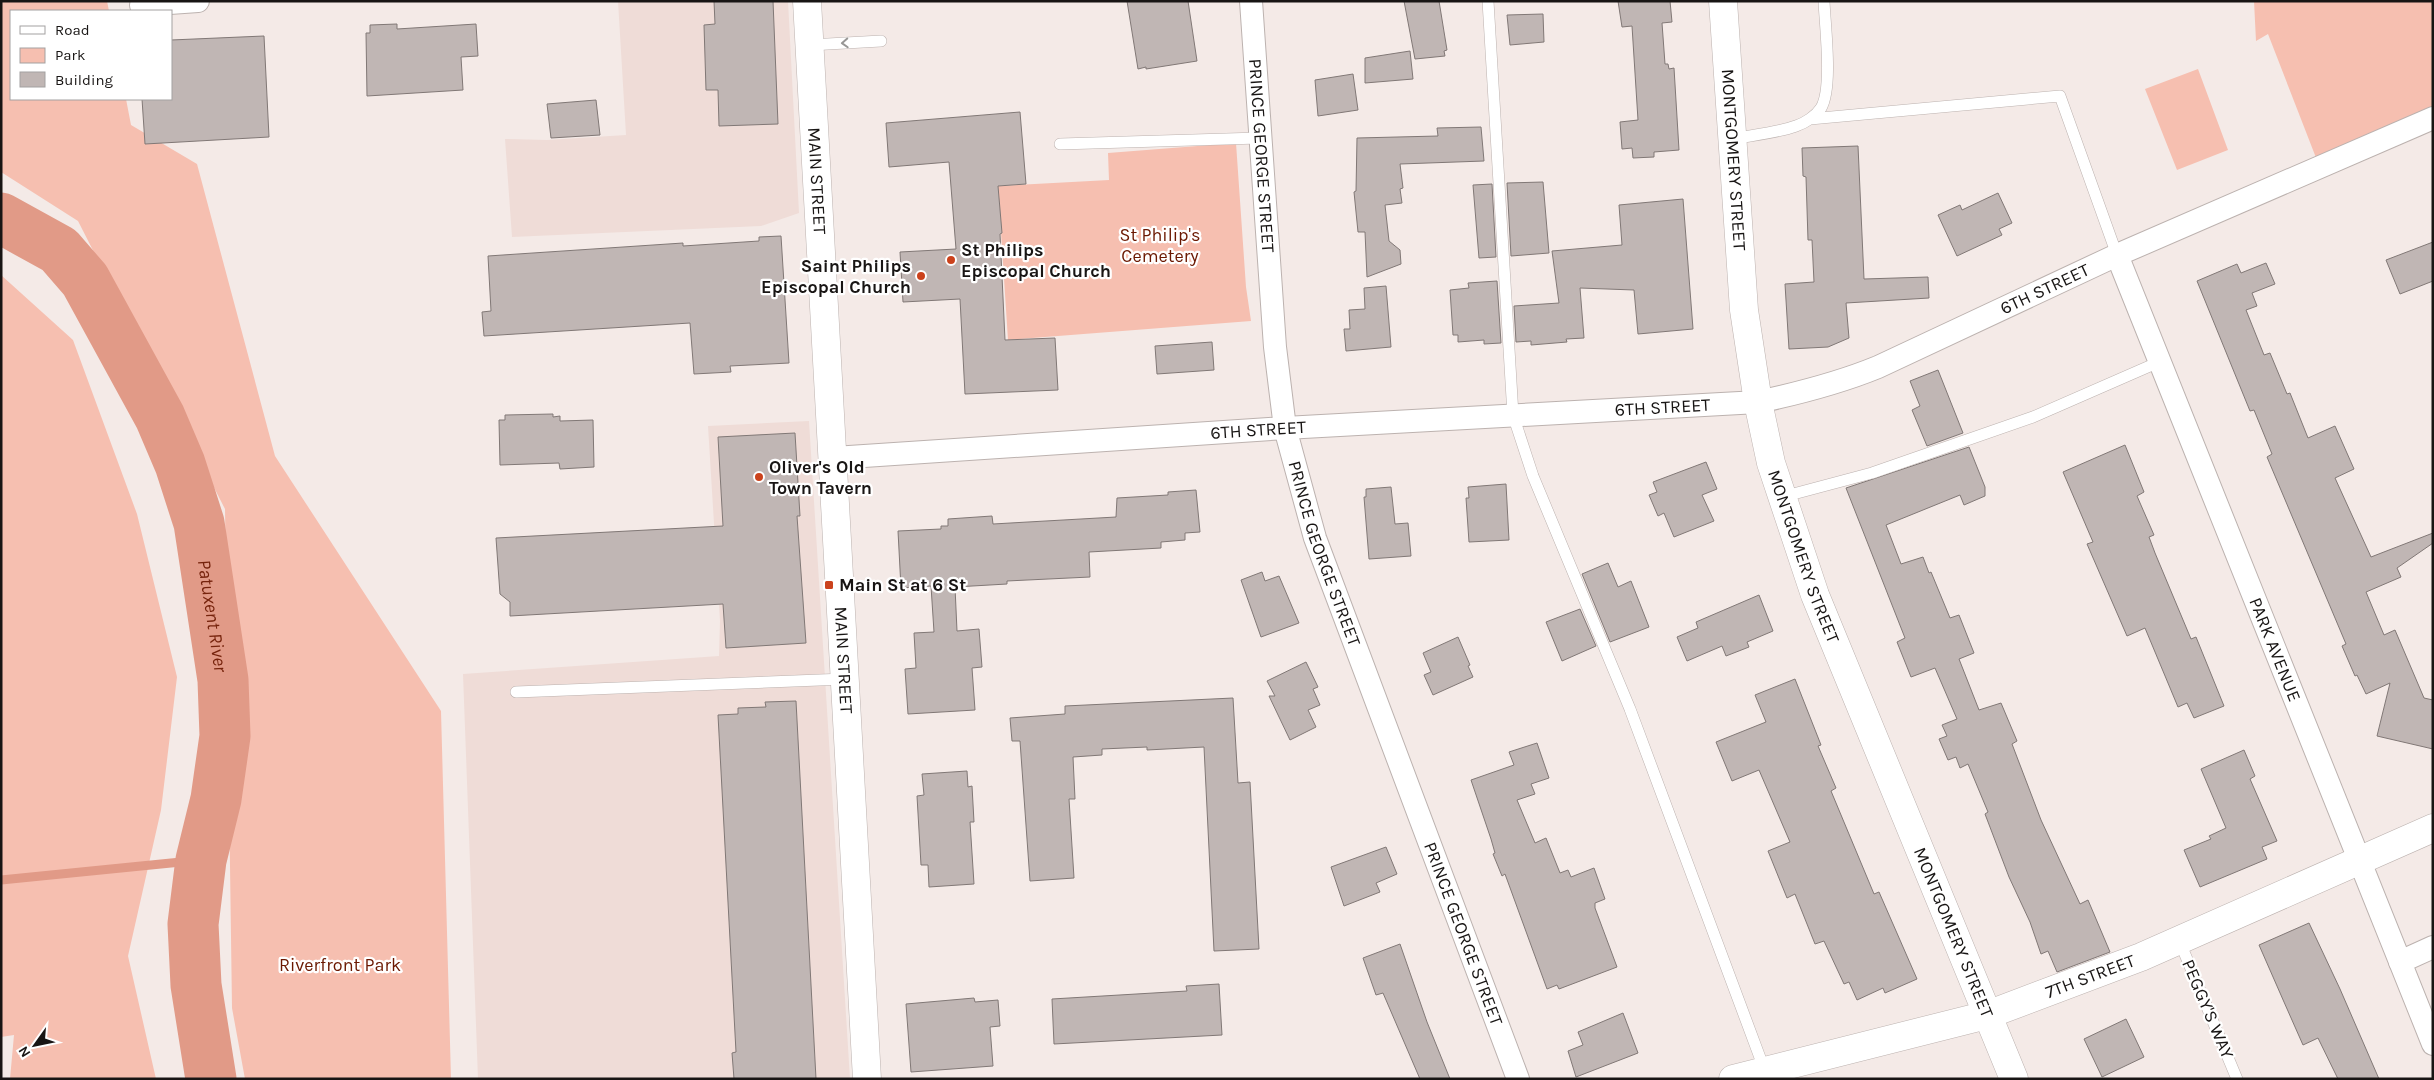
<svg xmlns="http://www.w3.org/2000/svg" width="2434" height="1080" viewBox="0 0 2434 1080" font-family="Karla,sans-serif">
<style>
.built{fill:#efdcd7}
.green{fill:#f6bfb0}
.lines{fill:none;stroke-linecap:round;stroke-linejoin:round}
.stream{stroke:#e19a87;stroke-width:9}
.river{stroke:#e19a87;stroke-width:51}
.building{fill:#c0b6b4;stroke:#817876}
.service-casing{stroke:#bcb2af;stroke-width:12}
.minor-casing{stroke:#bcb2af;stroke-width:24}
.tertiary-casing{stroke:#bcb2af;stroke-width:29}
.primary-casing{stroke:#bcb2af;stroke-width:29}
.service{stroke:#fff;stroke-width:11}
.minor{stroke:#fff;stroke-width:22}
.tertiary{stroke:#fff;stroke-width:28}
.primary{stroke:#fff;stroke-width:28}
.oneway{stroke:#979695}
.poi-dot{fill:#cb421c;stroke:#fff;stroke-width:2}
.labels{text-anchor:middle;stroke-width:4.5;stroke-linejoin:round;paint-order:stroke}
.street-label{font-size:18px;fill:#181514;stroke:#fff}
.park-label{font-size:18px;fill:#6b1801;stroke:#fff}
.poi-label{font-size:18px;font-weight:bold;fill:#181514;stroke:#fff;text-anchor:start}
.water-label{font-size:19px;font-style:italic;fill:#76230c;stroke:#fff}
</style>
<rect width="100%" height="100%" fill="#f4eae7"/>
<!-- built -->
<path class="built" d="M618 1H788L799 213 761 226 512 237 505 139 547 140 626 135Z
M809 421 850 1079H478L463 674 719 656 720 621 708 426Z"/>
<!-- green -->
<path class="green" d="M1 1H107L109 11H11V99H126L131 125 197 164 275 456 441 711 451 1079H245L232 1008 225 509 78 221 1 172Z
M2254 1H2433V118L2320 168 2268 34 2256 41Z
M2198 69 2228 150 2177 170 2145 89Z
M1236 143 1246 287 1251 321 1008 340 998 186 1109 180 1108 153Z
M1 275 73 340 137 514 177 677 161 810 128 956 156 1079H10L14 1035 1 1037Z"/>
<g class="lines">
<!-- stream -->
<path class="stream" d="M1 880 201 860"/>
<!-- river -->
<path class="river" id="s1" d="M1 218 59 250 85 280 160 417 180 464 199 523 223 680 225 736 216 799 201 860 193 924 196 985 211 1079"/>
</g>
<!-- building -->
<path class="building" d="M714 1H773L778 124 719 126 718 90H706L704 25 715 24Z
M1127 1H1188L1197 61 1146 69V67L1138 69Z
M1404 1H1439L1447 50 1444 51 1445 56 1415 59Z
M1618 1H1670L1672 22 1662 23 1665 64H1668L1669 69 1674 68 1679 150 1654 152V157L1633 158 1632 148 1622 149 1620 122 1638 120 1632 26 1622 27Z
M1543 14 1544 42 1510 45 1507 15Z
M397 24V29L476 24 478 56 461 57 463 90 367 96 366 33H370V25Z
M264 36 269 137 145 144 142 99H171V40Z
M1410 51 1413 79 1365 83V58Z
M1353 74 1358 110 1318 116 1315 80Z
M596 100 600 135 551 138 547 104Z
M1020 112 1026 184 998 186 1002 233 1000 234 1005 340 1055 338 1058 390 965 394 960 299 903 302 900 252 956 249 949 162 889 167 886 123Z
M1481 127 1484 161 1400 164 1403 188 1400 189 1402 203 1385 205 1389 241 1400 250 1401 264 1367 277 1365 232H1358L1354 192 1356 191 1357 138 1438 136 1437 128Z
M1858 146 1864 279 1928 277 1929 298 1846 303 1849 338 1828 347 1789 349 1785 284 1814 282 1812 240H1808L1806 177 1803 176 1802 148Z
M1543 182 1549 253 1511 256 1507 183Z
M1492 184 1496 257 1479 258 1473 185Z
M1998 193 2012 223 1999 229 2002 235 1957 256 1938 215 1960 205 1962 210Z
M1683 199 1693 329 1638 334 1634 290 1580 288 1584 338 1566 339 1567 342 1531 345V341L1516 342 1514 306 1559 303 1552 251 1622 245 1619 205Z
M781 236 789 363 730 366 731 372 694 374 690 323 484 336 482 312 491 311 488 256 683 243V246L759 241V237Z
M2433 242V281L2400 294 2386 260Z
M2266 263 2275 284 2252 293 2257 306 2246 310 2264 355 2270 353 2287 394 2290 393 2308 438 2335 426 2354 469 2335 478 2371 557 2433 533V543L2397 568 2401 577 2366 592 2384 635 2395 630 2424 698 2433 700V749L2377 736 2390 683 2366 694 2357 675 2355 676 2342 646 2346 644 2267 457 2272 454 2254 410 2250 411 2197 281 2237 264 2241 273Z
M1497 281 1501 343 1484 344V340L1458 342V335H1453L1450 290 1469 288 1468 283Z
M1386 286 1391 347 1346 351 1344 329H1350L1349 310 1365 309 1364 288Z
M1212 342 1214 370 1157 374 1155 346Z
M1938 370 1963 433 1927 446 1912 410 1920 406 1910 381Z
M553 414V417L560 416V421L593 420 594 467 560 469 559 463 500 465 499 420H505V415Z
M795 433 800 516H797L806 643 726 648 723 604 510 616V602L500 594 496 538 723 526 718 437Z
M2125 445 2144 492 2137 496 2154 535 2149 537 2155 553 2191 639 2196 637 2224 706 2194 718 2187 703 2178 707 2145 628 2127 636 2087 544 2093 542 2063 472Z
M1969 447 1985 487V496L1964 505 1960 495 1886 525 1901 564 1923 557 1929 573 1931 572 1950 618 1959 615 1974 653 1959 659 1979 710 2001 703 2017 741 2012 744 2041 820 2080 904 2088 900 2110 952 2057 972 2048 951 2041 954 2030 922 2009 877 1985 814 1988 812 1968 764 1960 768 1956 757 1948 760 1939 739 1947 736 1942 725 1957 719 1935 668 1911 677 1897 642 1905 638 1846 488Z
M1706 462 1717 489 1702 495 1714 521 1674 537 1664 513 1658 516 1649 495 1657 492 1653 482Z
M1506 484 1509 540 1469 542 1466 498H1469L1468 487Z
M1391 487 1395 524 1408 523 1411 556 1369 559 1364 497H1366V489Z
M1196 490 1200 532 1185 533V540L1161 542V548L1089 552 1090 577 1007 581V584L955 587 957 631 979 629 982 667 972 668 975 710 908 714 905 669 916 668 914 633 934 632 931 586 901 588 898 531 941 529V526H948V519L992 516 993 524 1116 517 1117 498 1168 495V492Z
M1608 563 1618 587 1631 581 1649 627 1610 642 1582 574Z
M1262 572 1265 581 1279 576 1299 623 1261 637 1241 580Z
M1759 595 1773 631 1747 642 1749 647 1726 656 1722 646 1687 661 1677 637 1698 628 1696 622Z
M1580 609 1596 646 1562 661 1546 622Z
M1458 637 1470 665 1468 666 1473 677 1433 695 1424 675 1431 672 1423 653Z
M1306 662 1318 687 1313 689 1320 705 1308 710 1316 727 1290 740 1269 696H1275L1267 681Z
M1795 679 1821 745 1818 746 1836 788 1831 791 1874 894 1879 892 1917 979 1885 993 1883 988 1857 1000 1849 982 1844 984 1824 941 1815 944 1795 894 1787 898 1768 851 1790 842 1759 770 1732 781 1716 742 1766 722 1755 695Z
M1233 698 1238 783 1250 782 1259 949 1214 951 1204 747 1147 750V747L1102 749V755L1073 757 1075 799H1069L1074 878 1030 881 1020 741H1012L1010 718 1065 714V706Z
M796 701 816 1079H734L732 1053 736 1052 718 715 738 714V708L766 707 765 702Z
M1537 743 1549 778 1531 784 1535 794 1517 800 1535 843 1546 838 1560 873 1568 870 1571 877 1594 868 1605 899 1595 903V908L1617 967 1559 989 1557 985 1547 989 1505 874 1502 876 1493 854 1495 853 1491 839 1471 780 1514 765 1509 752Z
M2244 750 2255 776 2250 779 2277 841 2262 847 2267 859 2200 887 2184 850 2211 839 2209 836 2226 828 2201 769Z
M967 771 968 787 972 786 974 822H970L974 884 929 887 928 865H921L917 796 924 795 922 774Z
M1386 847 1397 874 1376 883 1380 892 1344 906 1331 867Z
M2309 923 2340 989 2379 1079H2338L2318 1038 2303 1045 2284 1002 2259 945Z
M1400 944 1427 1022 1450 1079H1420L1383 993 1376 995 1363 958Z
M1219 984 1222 1035 1054 1044 1052 999 1187 991 1186 986Z
M974 998 975 1002 998 1000 1000 1026 990 1027 993 1066 911 1072 906 1004Z
M1623 1013 1638 1053 1576 1077 1568 1051 1583 1045 1578 1032Z
M2126 1019 2144 1057 2102 1077 2084 1039Z"/>
<g class="lines">
<defs>
<path id="service" d="M1488 1 1513 415 1533 476 1630 709 1765 1071
M810 45 881 41
M1810 119 2060 96 2117 255
M1732 139C1753 135 1777 133 1796 126 1805 123 1816 116 1821 108 1833 88 1825 26 1824 1
M1060 144 1259 138
M1782 497 1872 473 2033 417 2159 362
M516 692 845 679
M2179 940 2237 1079"/>
<g id="minor">
<path id="s2" d="M1251 1 1275 347 1285 428 1315 538 1518 1079"/>
<path d="M141 5 198 1"/>
<path id="s3" d="M2117 255 2433 1044"/>
<path id="s4" d="M834 458 1285 428 1758 402C1800 393 1839 383 1878 367L2117 255 2433 118"/>
<path d="M2400 962 2433 947"/>
</g>
<g id="tertiary">
<path id="s5" d="M807 1 867 1079"/>
<path id="s6" d="M1723 1 1744 310 1758 402 1771 463 1815 595 2014 1079"/>
</g>
<g id="primary">
<path id="s7" d="M1733 1079 1987 1015 2141 957 2433 828"/>
</g>
</defs>
<!-- service casing -->
<use href="#service" class="service-casing"/>
<!-- minor casing -->
<use href="#minor" class="minor-casing"/>
<!-- tertiary casing -->
<use href="#tertiary" class="tertiary-casing"/>
<!-- primary casing -->
<use href="#primary" class="primary-casing"/>
<!-- service -->
<use href="#service" class="service"/>
<!-- minor -->
<use href="#minor" class="minor"/>
<!-- tertiary -->
<use href="#tertiary" class="tertiary"/>
<!-- primary -->
<use href="#primary" class="primary"/>
</g>
<!-- one-way arrows -->
<defs><path id="oneway-chevron" d="M-2-3.5L2.5 0L-2 3.5" fill="none" stroke-width="1.6" stroke-linecap="round" stroke-linejoin="round" transform="scale(1.25)"/></defs>
<use class="oneway" href="#oneway-chevron" transform="translate(845 43) rotate(177)"/>
<!-- markers -->
<g class="poi-dot">
<circle cx="951" cy="260" r="5"/>
<circle cx="921" cy="276" r="5"/>
<circle cx="759" cy="477" r="5"/>
<rect x="824" y="580" width="10" height="10" rx="2.5"/>
</g>
<g class="labels">
<!-- street labels -->
<g class="street-label">
<text dy="6" stroke="none"><textPath href="#s2" startOffset="155">PRINCE GEORGE STREET</textPath></text>
<text dy="6" stroke="none"><textPath href="#s6" startOffset="159">MONTGOMERY STREET</textPath></text>
<text dy="6" stroke="none"><textPath href="#s5" startOffset="180">MAIN STREET</textPath></text>
<text dy="6" stroke="none"><textPath href="#s4" startOffset="1235">6TH STREET</textPath></text>
<text dy="6" stroke="none"><textPath href="#s4" startOffset="830">6TH STREET</textPath></text>
<text dy="6" stroke="none"><textPath href="#s4" startOffset="425">6TH STREET</textPath></text>
<text dy="6" stroke="none"><textPath href="#s2" startOffset="560">PRINCE GEORGE STREET</textPath></text>
<text dy="6" stroke="none"><textPath href="#s6" startOffset="564">MONTGOMERY STREET</textPath></text>
<text dy="6" stroke="none"><textPath href="#s3" startOffset="425">PARK AVENUE</textPath></text>
<text dy="6" stroke="none"><textPath href="#s5" startOffset="660">MAIN STREET</textPath></text>
<text dy="6" stroke="none"><textPath href="#s6" startOffset="969">MONTGOMERY STREET</textPath></text>
<text dy="6" stroke="none"><textPath href="#s2" startOffset="965">PRINCE GEORGE STREET</textPath></text>
<text dy="6" stroke="none"><textPath href="#s7" startOffset="372">7TH STREET</textPath></text>
<text transform="translate(2208 1009) rotate(67)" y="6">PEGGY'S WAY</text>
</g>
<!-- park labels -->
<g class="park-label">
<text x="1160" y="241">St Philip's<tspan x="1160" dy="21">Cemetery</tspan></text>
<text x="340" y="971">Riverfront Park</text>
</g>
<!-- poi labels -->
<g class="poi-label">
<text x="961" y="256">St Philips<tspan x="961" dy="21">Episcopal Church</tspan></text>
<text x="911" y="272" text-anchor="end">Saint Philips<tspan x="911" dy="21">Episcopal Church</tspan></text>
<text x="769" y="473">Oliver's Old<tspan x="769" dy="21">Town Tavern</tspan></text>
<text x="839" y="591">Main St at 6 St</text>
</g>
<!-- water labels -->
<g class="water-label">
<text dy="7" stroke="none"><textPath href="#s1" startOffset="469">Patuxent River</textPath></text>
</g>
</g>
<!-- border -->
<rect width="2434" height="1080" fill="none" stroke="#181514" stroke-width="5"/>
<!-- legend -->
<rect x="10" y="10" width="162" height="90" fill="#ffffff" stroke="#a3a1a1"/>
<rect x="20" y="26" width="25" height="8" fill="#ffffff" stroke="#a3a1a1"/>
<text x="55" y="35" font-size="15" fill="#181514">Road</text>
<rect x="20" y="48" width="25" height="15" fill="#f6bfb0" stroke="#a3a1a1"/>
<text x="55" y="60" font-size="15" fill="#181514">Park</text>
<rect x="20" y="72" width="25" height="15" fill="#c0b6b4" stroke="#a3a1a1"/>
<text x="55" y="85" font-size="15" fill="#181514">Building</text>
<!-- north arrow -->
<g transform="translate(35 1045) rotate(237)" stroke="#ffffff" stroke-width="4" paint-order="stroke">
<path d="M0-4L9 19L0 12L-9 19Z" fill="#181514"/>
<text y="-8" font-size="14" font-weight="bold" text-anchor="middle" fill="#181514">N</text>
</g>
</svg>
